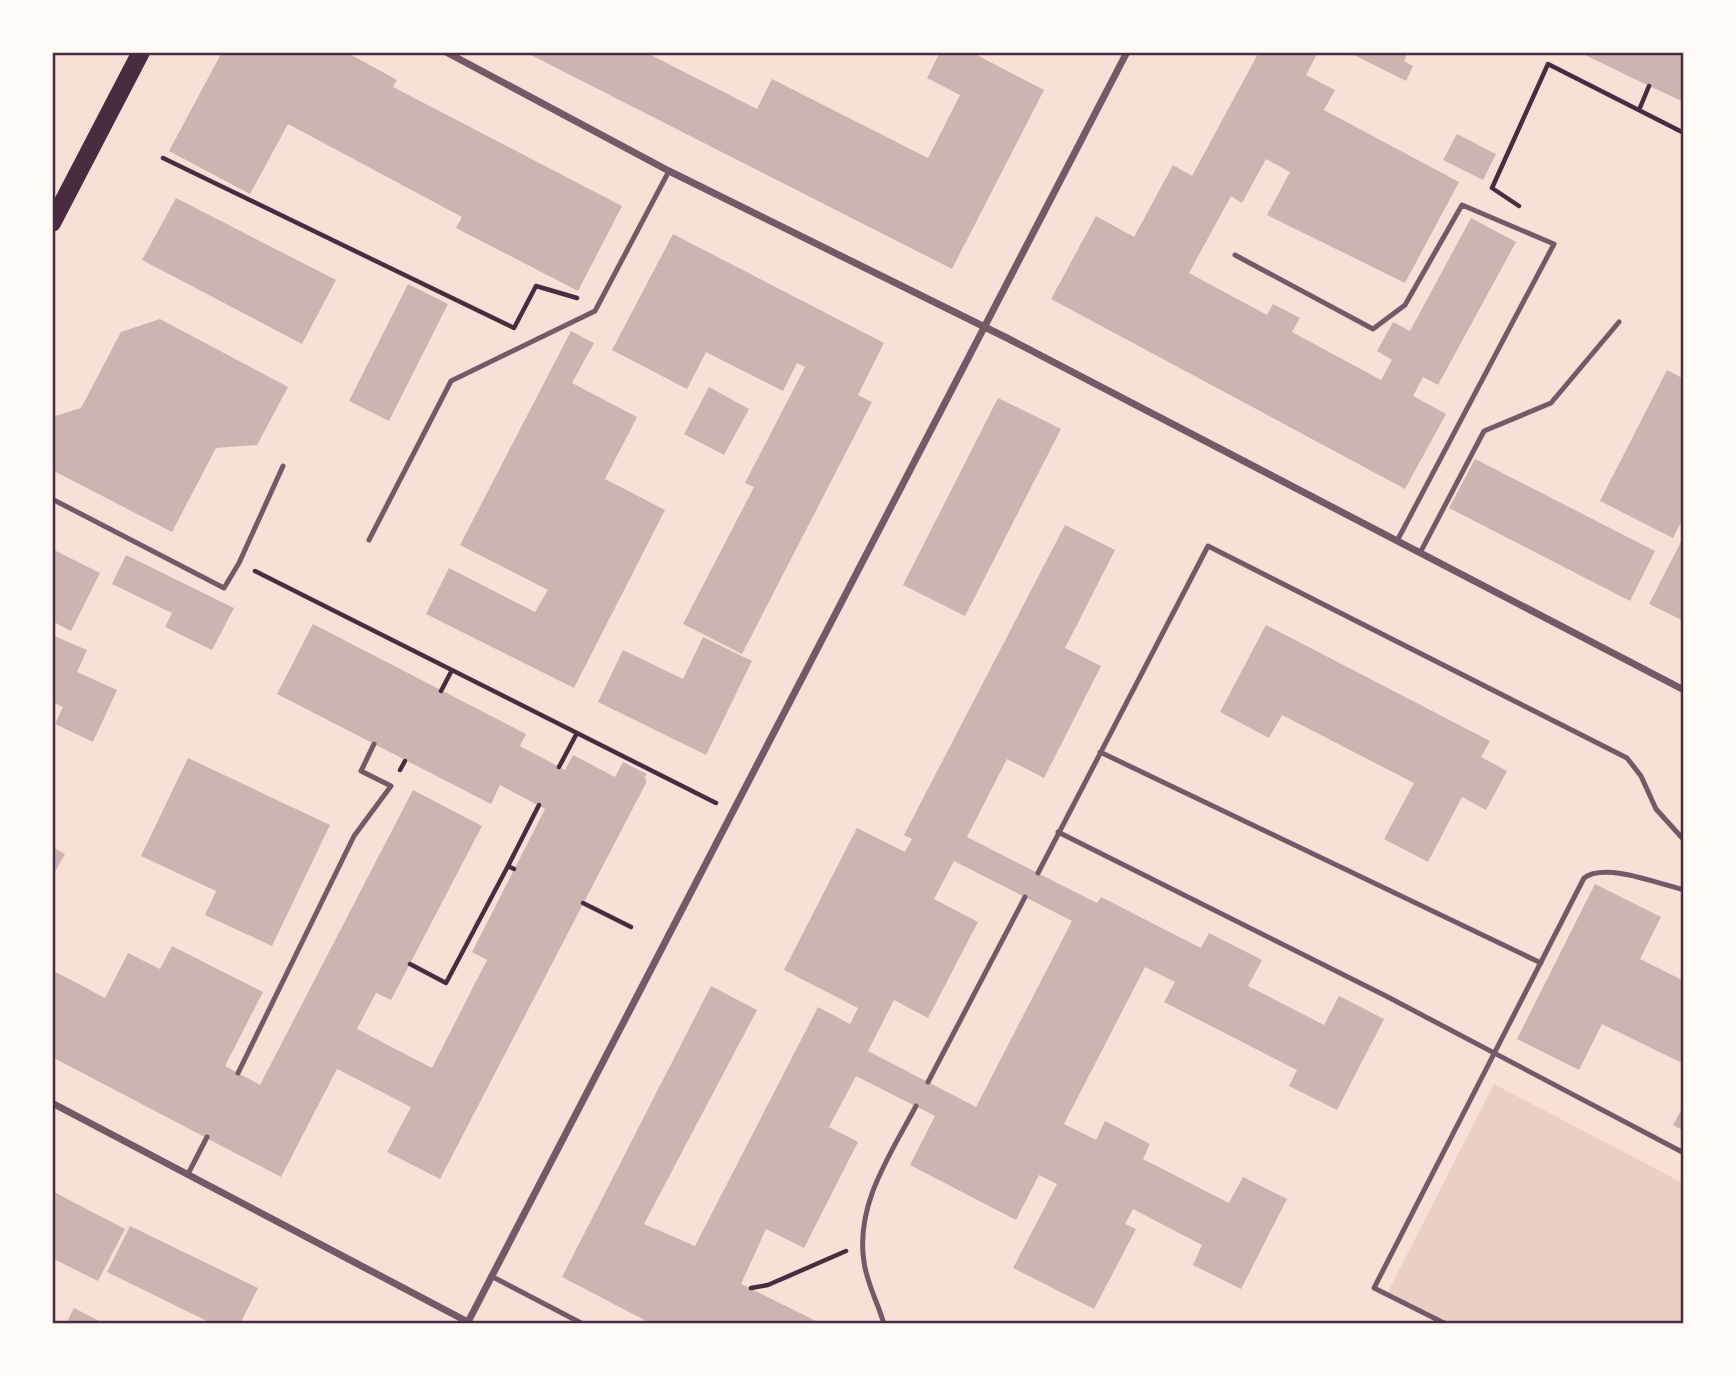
<svg xmlns="http://www.w3.org/2000/svg" width="1736" height="1376" viewBox="0 0 1736 1376" font-family="'DM Sans',sans-serif">
<style>
.green{fill:#ebcfc5}
.building{fill:#ccb4b1;fill-rule:evenodd}
.lines{fill:none;stroke-linecap:round;stroke-linejoin:round}
.path{stroke:#4a2c40;stroke-width:4.5}
.service{stroke:#755966;stroke-width:5}
.minor{stroke:#755966;stroke-width:7}
.primary{stroke:#4a2c40;stroke-width:18}
.neatline{fill:none;stroke:#4a2c40;stroke-width:2.5}
</style>
<rect width="100%" height="100%" fill="#f7e1d7"/>
<!-- green -->
<path class="green" d="M1494 1084 1683 1183V1323H1447L1387 1294Z"/>
<!-- building -->
<path class="building" d="M222 52H346L397 80 393 87 622 206 578 291 456 228 462 217 288 124 250 194 169 151Z
M525 52H645L757 109 772 79 928 158 960 95 927 78 940 52H971L1044 90 952 269Z
M1259 52H1318L1306 75 1335 90 1324 110 1459 182 1405 283 1267 215 1290 172 1266 159 1242 203 1231 196 1189 273 1267 315 1273 304 1300 318 1292 332 1381 380 1392 360 1377 351 1393 322 1410 331 1471 218 1516 242 1438 385 1423 377 1413 396 1446 414 1405 489 1051 299 1096 216 1134 237 1173 165 1192 176Z
M1348 52H1408L1404 61 1413 66 1406 81Z
M1579 52H1684V102L1649 86Z
M1457 134 1496 154 1483 180 1443 160Z
M176 198 336 280 302 344 142 260Z
M673 234 884 343 858 395 872 402 742 654 683 624 754 487 745 483 805 367 797 363 783 391 706 352 687 389 612 350Z
M408 284 448 304 389 421 349 401Z
M160 319 288 387 257 445 216 448 172 532 52 470V417L81 408 121 332Z
M571 331 594 343 572 383 637 417 605 479 665 510 574 688 426 614 449 568 535 612 548 590 460 545Z
M1667 370 1684 379V517L1673 538 1600 501Z
M709 387 749 409 724 455 684 434Z
M998 398 1061 429 965 616 903 585Z
M1475 459 1655 551 1630 601 1449 508Z
M1065 525 1115 550 1065 648 1101 666 1044 778 1007 759 967 837 1097 903 1101 897 1201 948 1209 933 1262 960 1248 986 1324 1025 1339 996 1384 1019 1337 1110 1289 1086 1297 1070 1164 1002 1175 982 1145 967 1064 1124 1096 1140 1105 1121 1150 1144 1143 1159 1229 1203 1243 1177 1287 1199 1241 1289 1193 1265 1202 1245 1133 1209 1125 1224 1136 1229 1094 1309 1013 1268 1057 1184 1039 1175 1016 1220 910 1165 935 1116 856 1076 829 1127 858 1142 804 1248 766 1229 741 1284 822 1324H652L562 1277 711 986 757 1010 644 1224 695 1246 818 1007 850 1024 858 1008 784 970 857 828 905 852 912 839 904 835ZM954 861 1072 921 976 1107 868 1051 894 1000 928 1018 978 922 934 899Z
M1684 536V621L1649 604Z
M52 549 100 573 71 631 52 621Z
M126 555 234 608 212 650 165 627 172 613 112 584Z
M313 624 526 734 520 746 565 770 573 755 615 777 623 762 647 774 644 778 646 779V783L440 1179 387 1152 411 1107 337 1069 281 1177 52 1057V970L105 998 128 953 160 969 172 946 263 992 225 1066 260 1085 413 790 482 826 391 1000 376 993 357 1029 432 1068 487 960 472 952 545 809 500 785 491 804 277 694Z
M1266 625 1490 741 1481 757 1507 771 1486 810 1462 797 1428 862 1384 839 1414 783 1282 715 1269 738 1220 712Z
M52 635 87 650 77 672 117 690 93 742 55 724 63 707 52 702Z
M703 637 752 661 706 755 598 702 623 650 683 679Z
M188 758 330 825 272 946 205 915 216 891 141 856Z
M52 847 65 854 52 877Z
M1595 884 1661 917 1640 959 1684 981V1064L1602 1024 1579 1070 1517 1039Z
M1684 1105V1131L1673 1125Z
M52 1191 125 1229 98 1281 52 1258Z
M130 1226 258 1288 240 1324H213L107 1272Z
M74 1308 105 1324H66Z"/>
<g class="lines">
<!-- path -->
<path class="path" d="M1639 110 1649 86
M163 158 514 328 536 286 577 298
M1519 206 1492 188 1548 64 1684 133
M255 571 716 803
M441 691 452 670
M559 767 577 733
M400 770 405 761
M508 866 539 805
M583 903 631 927
M410 964 446 983 508 866 514 869
M751 1288 768 1285 846 1251"/>
<!-- service -->
<path class="service" d="M1235 255 1373 329 1405 305 1462 205 1554 244 1397 541
M52 499 224 588 239 563 283 466
M369 540 451 381 595 311 669 171
M1420 553 1484 431 1551 403 1619 322
M1100 752 1541 963
M1058 832 1386 996 1684 1153
M1038 873 1208 546 1627 758 1641 776 1656 809 1684 840
M238 1073 354 836 391 786 361 771 374 744
M928 1082 1025 897
M188 1174 207 1137
M491 1276 583 1324
M884 1324C878 1303 867 1284 864 1262 855 1205 890 1155 916 1106
M1446 1324 1374 1288 1584 878C1605 862 1659 884 1684 890"/>
<!-- minor -->
<path class="minor" d="M446 52 669 171 1007 338 1684 690
M52 1103 468 1322
M468 1322 1127 52"/>
<!-- primary -->
<path class="primary" d="M52 223 141 52"/>
</g>
<!-- border -->
<rect width="1736" height="1376" fill="none" stroke="#fffaf5" stroke-width="108"/>
<rect x="54" y="54" width="1628" height="1268" class="neatline"/>
</svg>
